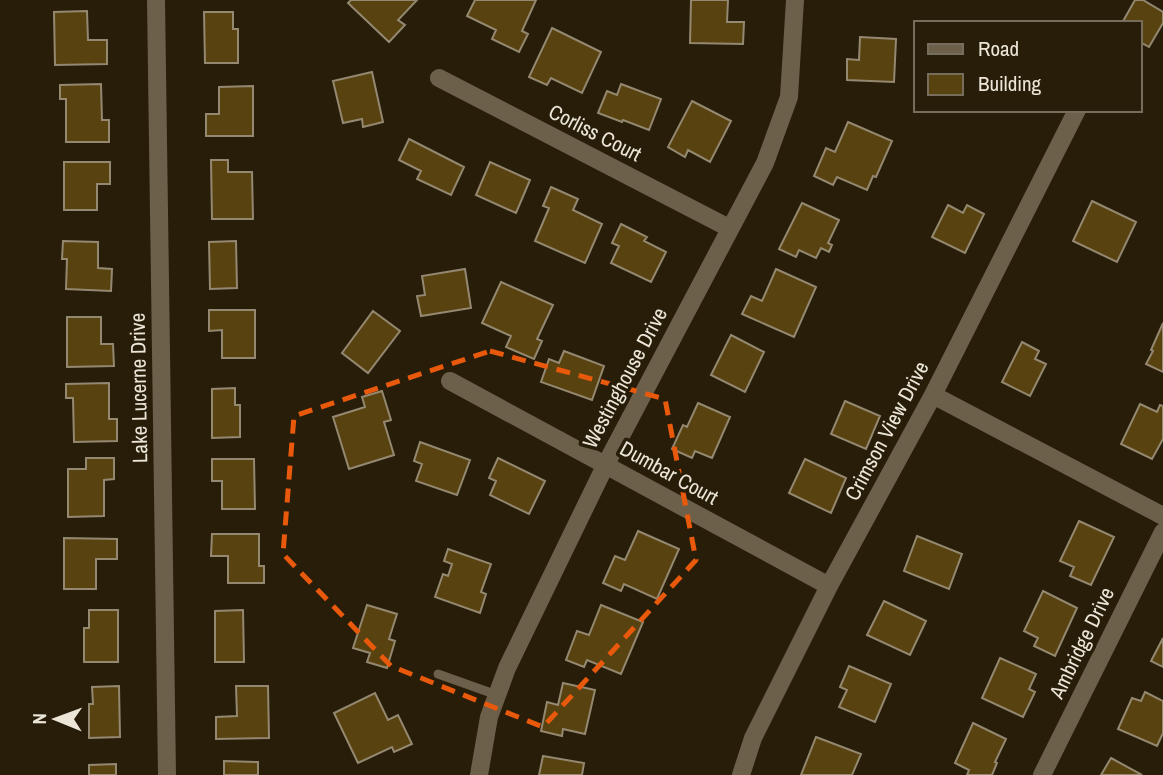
<svg xmlns="http://www.w3.org/2000/svg" width="1163" height="775" viewBox="0 0 1163 775" font-family="'Archivo Narrow',sans-serif">
<style>
.building{fill:#584210;stroke:#948871;stroke-width:2}
.lines{fill:none;stroke-linecap:round;stroke-linejoin:round}
.lane{stroke:#6c604a;stroke-width:9}
.street{stroke:#6c604a;stroke-width:18}
.marked{fill:none;stroke:#e8590c;stroke-width:5;stroke-dasharray:14 9;stroke-linejoin:round}
.labels{text-anchor:middle;stroke-width:7;stroke-linejoin:round;paint-order:stroke}
.street-label{font-size:21px;fill:#ece6d9;stroke:#271d09}
</style>
<rect width="100%" height="100%" fill="#271d09"/>
<!-- building -->
<path class="building" d="M351 0H417L398 20 405 25 389 42 348 3Z
M475 0H536L522 31 528 34 519 52 492 39 496 30 467 16Z
M691 0H728L727 22H744L743 44 690 43Z
M1135 0H1143L1163 12V23L1149 47 1140 42V23H1122Z
M87 11 88 40H107V64L55 65 54 12Z
M204 12H233V29H238V63H205Z
M552 28 601 52 582 93 551 78 547 85 529 77Z
M860 37 896 39 894 82 847 80V59L859 60Z
M372 72 383 122 363 127 362 119 343 123 333 81Z
M101 84 102 120H109V142H66V99H60V85Z
M621 84 661 99 649 130 623 120 622 122 598 113 607 91 617 95Z
M253 86V136H206V114H219V87Z
M692 101 731 121 710 162 688 150 685 157 668 147Z
M848 122 892 141 876 177 873 176 867 190 837 177 833 185 814 176 826 148 835 152Z
M409 139 464 167 451 195 417 179 421 171 399 160Z
M211 160H228V172H252L253 219H212Z
M64 162H110V184H97V210H64Z
M490 162 530 180 516 213 476 195Z
M551 187 578 199 573 210 602 224 585 263 535 241 549 208 543 206Z
M1092 201 1136 222 1117 262 1073 241Z
M802 203 839 220 828 243 832 245 829 252 821 248 816 258 799 250 796 257 779 249Z
M948 205 963 213 967 205 984 214 965 253 932 237Z
M621 224 647 237 644 241 666 252 651 282 611 263 619 246 612 243Z
M63 241 98 242V268L112 269 111 291 66 289 67 259H62Z
M236 241 237 288 210 289 209 242Z
M465 269 471 308 421 316 417 296 425 295 422 276Z
M776 269 816 287 794 337 742 314 751 296 762 301Z
M501 282 553 305 537 339 542 341 534 359 506 347 511 336 482 323Z
M209 310H255V358H222V330L209 331Z
M373 311 400 331 368 373 342 353Z
M67 317H101V344H113L114 366 67 367Z
M1163 323V372L1146 364 1153 351 1151 350Z
M731 335 764 352 745 392 711 375Z
M1022 342 1039 351 1035 359 1046 364 1030 396 1002 382Z
M564 351 604 366 592 400 541 382 549 359 559 363Z
M109 383V419H117V441L74 442 73 398H66V384Z
M235 388V405H240V437L212 438V389Z
M382 391 391 420 384 422 394 455 349 469 333 417 365 407 362 397Z
M845 401 880 416 866 449 831 434Z
M698 403 730 417 712 458 695 451 692 458 672 449 683 425 687 427Z
M1140 404 1157 412 1160 405 1163 406V439L1152 459 1121 444Z
M420 442 470 460 457 495 416 481 422 464 414 461Z
M86 458H114V479L104 480V516L68 517V469H86Z
M498 458 545 481 529 514 490 495 496 481 489 478Z
M212 459H254L255 509H222V481H212Z
M805 459 846 478 831 513 789 493Z
M1079 521 1114 537 1091 585 1070 576 1074 567 1060 561Z
M638 531 679 549 657 599 624 584 621 591 603 583 615 556 625 560Z
M212 534H259V566H264V583H228V556H211Z
M917 536 962 554 949 589 904 571Z
M64 538 117 539V559H96V589H64Z
M448 549 491 564 481 592 486 594 480 613 435 597 443 574 448 576 452 564 444 561Z
M1043 591 1077 608 1055 656 1034 646 1038 638 1024 631Z
M884 601 926 621 910 655 867 635Z
M367 605 397 614 389 639 395 641 387 668 367 662 370 653 353 648Z
M601 605 643 622 621 674 587 660 584 667 566 660 577 631 589 635Z
M89 610H118V662H84V628H89Z
M243 610 244 662H215V611Z
M1163 638V667L1151 661Z
M1000 658 1036 674 1029 689 1035 692 1023 717 982 698Z
M849 666 891 684 875 722 839 707 847 690 840 687Z
M563 683 595 690 585 734 563 729 562 736 541 731 547 702 558 705Z
M119 686 120 737 89 738V704H93L92 687Z
M236 686H268L269 738 216 739V717L237 716Z
M1145 692 1163 701V733L1157 746 1118 729 1132 698 1141 701Z
M375 693 388 720 398 715 412 744 394 752 392 747 358 763 334 713Z
M973 723 1006 739 995 762 997 763 992 775H967L969 770 955 763Z
M816 737 861 754 852 775H801Z
M543 756 584 763 582 775H539Z
M1111 758 1142 775H1101Z
M224 761 258 762V775H224Z
M116 764V775H89V765Z"/>
<g class="lines">
<!-- lane -->
<path class="lane" d="M438 674 497 695"/>
<!-- street -->
<path class="street" d="M156 0 167 775
M439 78 729 228
M450 381 829 586
M933 395 1163 516
M479 775 489 717 507 668 606 464 765 163 789 97 795 0
M741 775 753 738 829 586 933 395 1077 110
M1042 775 1163 532"/>
</g>
<!-- marked area -->
<path class="marked" d="M490 351 665 399 696 560 543 727 391 666 283 554 294 416Z"/>
<g class="labels">
<!-- street labels -->
<g class="street-label">
<text transform="translate(595 133) rotate(27)" y="7">Corliss Court</text>
<text transform="translate(625 378) rotate(-62)" y="7">Westinghouse Drive</text>
<text transform="translate(139 388) rotate(-91)" y="7">Lake Lucerne Drive</text>
<text transform="translate(887 431) rotate(-62)" y="7">Crimson View Drive</text>
<text transform="translate(669 473) rotate(29)" y="7">Dumbar Court</text>
<text transform="translate(1082 643) rotate(-64)" y="7">Ambridge Drive</text>
</g>
</g>
<!-- legend -->
<rect x="914" y="21" width="228" height="91" fill="#271d09" stroke="#766d5c" stroke-width="2"/>
<rect x="928" y="44" width="35" height="10" fill="#6c604a" stroke="#766d5c" stroke-width="2"/>
<text x="978" y="56" font-size="21" fill="#ece6d9">Road</text>
<rect x="928" y="74" width="35" height="21" fill="#584210" stroke="#766d5c" stroke-width="2"/>
<text x="978" y="91" font-size="21" fill="#ece6d9">Building</text>
<!-- north arrow -->
<g transform="translate(56 719) rotate(271)" stroke="#271d09" stroke-width="5" paint-order="stroke">
<path d="M0-5L12 26L0 18L-12 26Z" fill="#ece6d9"/>
<text y="-10" font-size="19" font-weight="bold" text-anchor="middle" fill="#ece6d9">N</text>
</g>
</svg>
